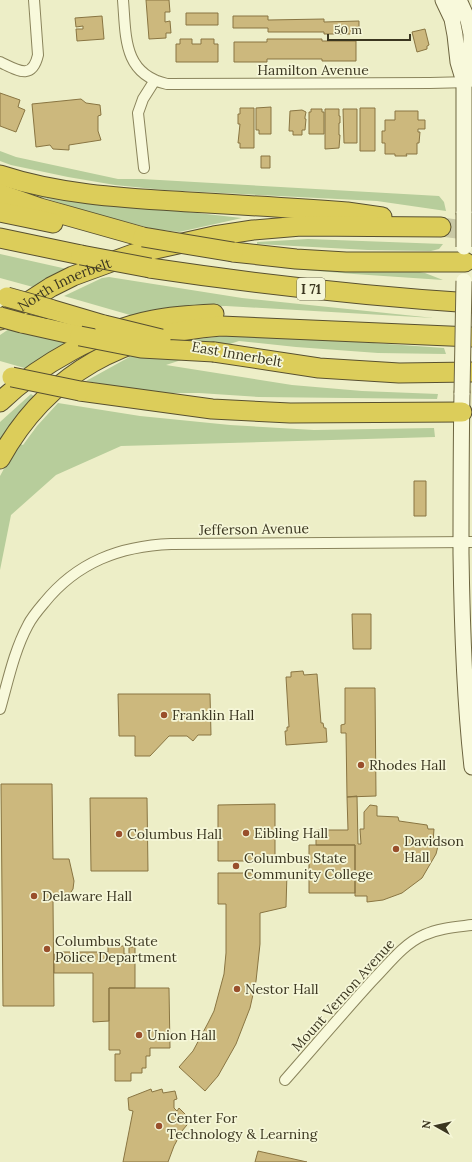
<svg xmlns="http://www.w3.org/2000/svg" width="472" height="1162" viewBox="0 0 472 1162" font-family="Lora,serif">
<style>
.green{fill:#b7cd9b}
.building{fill:#ccb87d;stroke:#897542}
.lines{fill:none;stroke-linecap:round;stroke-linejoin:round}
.highway-tunnel{stroke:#c9c9a6;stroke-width:19;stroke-dasharray:19 10;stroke-linecap:butt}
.street-casing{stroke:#8a845c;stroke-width:12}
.secondary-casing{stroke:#6c643f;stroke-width:17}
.highway-casing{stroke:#585030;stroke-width:21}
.street{stroke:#f8f9db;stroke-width:10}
.secondary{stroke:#f8f9db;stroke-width:15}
.highway{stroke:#dccd5a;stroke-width:19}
.secondary-bridge-casing{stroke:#6c643f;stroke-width:17;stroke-linecap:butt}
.highway-bridge-casing{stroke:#585030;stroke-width:21;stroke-linecap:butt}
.secondary-bridge{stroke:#f8f9db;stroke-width:15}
.highway-bridge{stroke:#dccd5a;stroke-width:19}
.poi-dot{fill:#994f2c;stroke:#f5f6d7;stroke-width:1.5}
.labels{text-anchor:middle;stroke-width:3.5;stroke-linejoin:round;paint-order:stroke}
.shield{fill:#f5f6d7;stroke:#737057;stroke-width:1}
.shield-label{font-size:13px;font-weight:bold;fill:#3b3620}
.street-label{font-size:14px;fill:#3b3620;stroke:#f5f6d7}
.poi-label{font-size:14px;fill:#3b3620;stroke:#f5f6d7;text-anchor:start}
</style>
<rect width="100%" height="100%" fill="#edeec7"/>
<!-- green -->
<path class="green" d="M0 151 16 157 118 179H142L439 196 444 202 446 211 377 201 164 190 115 185 68 177 11 165 0 161Z
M20 190 65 200 109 206 179 211 242 218 179 232 154 229 88 212Z
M308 239 443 244 439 249 431 251 368 250 257 244V242Z
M0 254 67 269 33 287 0 278Z
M281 268 351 271H414L425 273 443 280 354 274Z
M109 277 242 298 434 318 226 306 193 307 137 317 64 296 102 278Z
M9 329 72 343 28 369 0 361V335Z
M236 335 274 336 444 348 446 354 378 353 296 347 239 341 166 365 292 385 362 391 438 394 437 399 259 397 199 393H147L86 381 133 355 187 340Z
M31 394 35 397 0 443V422Z
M58 403 140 416 230 425 314 430 434 428 435 437 121 446 56 475 11 515 0 570V476L18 443 23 445 37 426Z"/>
<!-- building -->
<path class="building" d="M146 0H169L170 12H165V22L170 21 171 33H166V38L149 39Z
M186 13H218V25H186Z
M102 16 104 39 77 41 76 29H83V26L76 27 75 18Z
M233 16H268V20L324 19V22L359 21V34H324V32H268V28H233Z
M425 29 429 45 427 46V49L417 52 412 32Z
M180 39H192V44H201V39H214V44H218V62H176V44H180Z
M267 39H322V41H356V61H322V59H267V62H234V42H267Z
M0 93 20 100 18 107 25 110 16 132 0 126Z
M81 99 86 103 100 105 101 115 98 116V131L101 140 69 145V150L53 149 50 145 36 147 32 104Z
M271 107V134H259V130H256V108Z
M240 108H254V148H240V143H238L240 124H238V114H240Z
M360 108H375V151H360Z
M311 109H322V112H324V134H309V112H311Z
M325 109H339V116H340V123H339V135H340L339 148 325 149Z
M343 109H357V143H344Z
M302 110 306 112 305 117V119H306L305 130H302V135H293V131H289L290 111Z
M395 111H418V120H425V129H418V132H420L419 143H417V154H406L407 156H395V154H385V143H382V131H385V120H395Z
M261 156H270V168H261Z
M414 481H426V516H414Z
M352 614H371V649H353Z
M303 671 304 675 317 674 321 723H323L324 728H326L327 742 286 745 285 731H287V727H289L286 677H291V672Z
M345 688H375L376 796 347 797 346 733H341V725L345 724Z
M118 694H210L211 735H198L193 741 187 736H169L150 756H135V736H119Z
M1 784H52L53 859H69L74 881 73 889 69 895 65 898 53 901 54 1006H3Z
M357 796 358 844H361L360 829H364V812L370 805 377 806V816L398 817 399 821 427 825 428 829H434L433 842H439L436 854 422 878 402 893 383 900 367 902V896H355V845H316V830H348L347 797Z
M90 798H147L148 871H91Z
M275 804V861H218V805Z
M309 845H355V893H309Z
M218 873H287L286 907 260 913V944L256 981 250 1008 236 1044 218 1076 205 1091 179 1067 193 1051 208 1023 214 1011 224 974 226 953V904H218Z
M108 946H124V954H129V947H135V988H109V1021L93 1022V973H54V952H108Z
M109 988H169L170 1048H150V1056H146V1068H142V1073H131V1081H115V1054H120V1050H109Z
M151 1089 152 1092 162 1089 163 1093 175 1091 177 1099 174 1100V1108L177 1111 179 1108 191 1120 182 1131 174 1146 168 1162H123L133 1111 129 1110 128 1098Z
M258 1151 307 1162H255Z"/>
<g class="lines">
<!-- highway-tunnel -->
<path class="highway-tunnel" d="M441 227 472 231"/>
<defs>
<path id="street" d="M123 0C126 37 123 74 167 84L430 83 470 82
M0 62C17 70 32 81 38 55L34 0
M144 168 138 113 143 99 155 80
M0 709C8 681 14 651 28 625 32 617 38 610 44 603 77 562 120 546 171 544L472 542
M285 1080C314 1047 342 1014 372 981 388 965 403 944 424 935 439 928 456 927 472 925"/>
<path id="secondary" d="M443 0 452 19 455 35 458 62 464 82V213
M459 0 468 20 471 34V63L464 82
M462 393C461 446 461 500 461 554 462 626 464 696 472 767"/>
<g id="highway">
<path d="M0 175C61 195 125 198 189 202 242 205 294 208 347 212L382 217"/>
<path d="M0 194 40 208 143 237"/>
<path d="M0 212 53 223"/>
<path d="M0 238 81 255"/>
<path d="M233 252 296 259 346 262H465"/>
<path d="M150 268C257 284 364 296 472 303"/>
<path d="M50 309 104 325"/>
<path id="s1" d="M0 320 51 287 73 276 133 254 214 236 253 230 301 226 441 227"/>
<path d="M22 323 80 336"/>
<path d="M214 352 319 368 399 373 472 372"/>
<path d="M80 391 212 409 290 413 462 412"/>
<path d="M0 402C38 365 101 330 153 320 173 316 193 315 214 314"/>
<path d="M0 459C48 372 125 333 221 326L472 337"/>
</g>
</defs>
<!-- street casing -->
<use href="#street" class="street-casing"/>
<!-- secondary casing -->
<use href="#secondary" class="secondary-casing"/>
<!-- highway casing -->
<use href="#highway" class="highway-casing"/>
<!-- street -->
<use href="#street" class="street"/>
<!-- secondary -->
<use href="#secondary" class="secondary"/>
<!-- highway -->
<use href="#highway" class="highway"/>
<defs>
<path id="secondary-bridge" d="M464 213V247
M462 393 464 281"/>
<path id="highway-bridge" d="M143 237 233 252
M81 255 150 268
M7 297 50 309
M0 317 22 323
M104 325 161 339
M80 336 141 348 214 352
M12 377 80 391"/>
</defs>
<!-- secondary-bridge casing -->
<use href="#secondary-bridge" class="secondary-bridge-casing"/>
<!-- highway-bridge casing -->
<use href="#highway-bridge" class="highway-bridge-casing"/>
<!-- secondary-bridge -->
<use href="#secondary-bridge" class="secondary-bridge"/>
<!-- highway-bridge -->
<use href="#highway-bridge" class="highway-bridge"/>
</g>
<!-- markers -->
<g class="poi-dot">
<circle cx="164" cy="715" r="4"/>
<circle cx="361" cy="765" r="4"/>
<circle cx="246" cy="833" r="4"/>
<circle cx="119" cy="834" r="4"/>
<circle cx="396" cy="849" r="4"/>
<circle cx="236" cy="866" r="4"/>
<circle cx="34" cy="896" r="4"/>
<circle cx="47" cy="949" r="4"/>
<circle cx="237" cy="989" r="4"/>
<circle cx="139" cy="1035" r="4"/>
<circle cx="159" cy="1126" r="4"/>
</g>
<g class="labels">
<!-- shield labels -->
<rect class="shield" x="297" y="278" width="28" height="22" rx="3"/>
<g class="shield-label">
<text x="311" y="294">I 71</text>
</g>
<!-- street labels -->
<g class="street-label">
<text x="313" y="75">Hamilton Avenue</text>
<text dy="5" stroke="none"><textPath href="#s1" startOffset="74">North Innerbelt</textPath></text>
<text transform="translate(237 354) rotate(10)" y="5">East Innerbelt</text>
<text transform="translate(254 529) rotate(-1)" y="5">Jefferson Avenue</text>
<text transform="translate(343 995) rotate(-48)" y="5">Mount Vernon Avenue</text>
</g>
<!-- poi labels -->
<g class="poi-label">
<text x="172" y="720">Franklin Hall</text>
<text x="369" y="770">Rhodes Hall</text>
<text x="254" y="838">Eibling Hall</text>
<text x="127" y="839">Columbus Hall</text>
<text x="404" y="846">Davidson<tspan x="404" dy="16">Hall</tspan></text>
<text x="244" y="863">Columbus State<tspan x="244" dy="16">Community College</tspan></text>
<text x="42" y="901">Delaware Hall</text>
<text x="55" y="946">Columbus State<tspan x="55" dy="16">Police Department</tspan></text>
<text x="245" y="994">Nestor Hall</text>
<text x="147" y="1040">Union Hall</text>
<text x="167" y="1123">Center For<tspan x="167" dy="16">Technology &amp; Learning</tspan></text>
</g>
</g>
<!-- north arrow -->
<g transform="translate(436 1126) rotate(278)" stroke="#f5f6d7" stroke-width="3" paint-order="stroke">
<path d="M0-3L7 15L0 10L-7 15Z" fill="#3b3620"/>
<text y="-6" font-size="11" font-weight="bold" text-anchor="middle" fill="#3b3620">N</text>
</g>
<!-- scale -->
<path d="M328 34v6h82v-6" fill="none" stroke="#3b3620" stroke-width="2"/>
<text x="334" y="34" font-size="12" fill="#3b3620" stroke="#f5f6d7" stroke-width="3" paint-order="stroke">50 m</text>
</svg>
